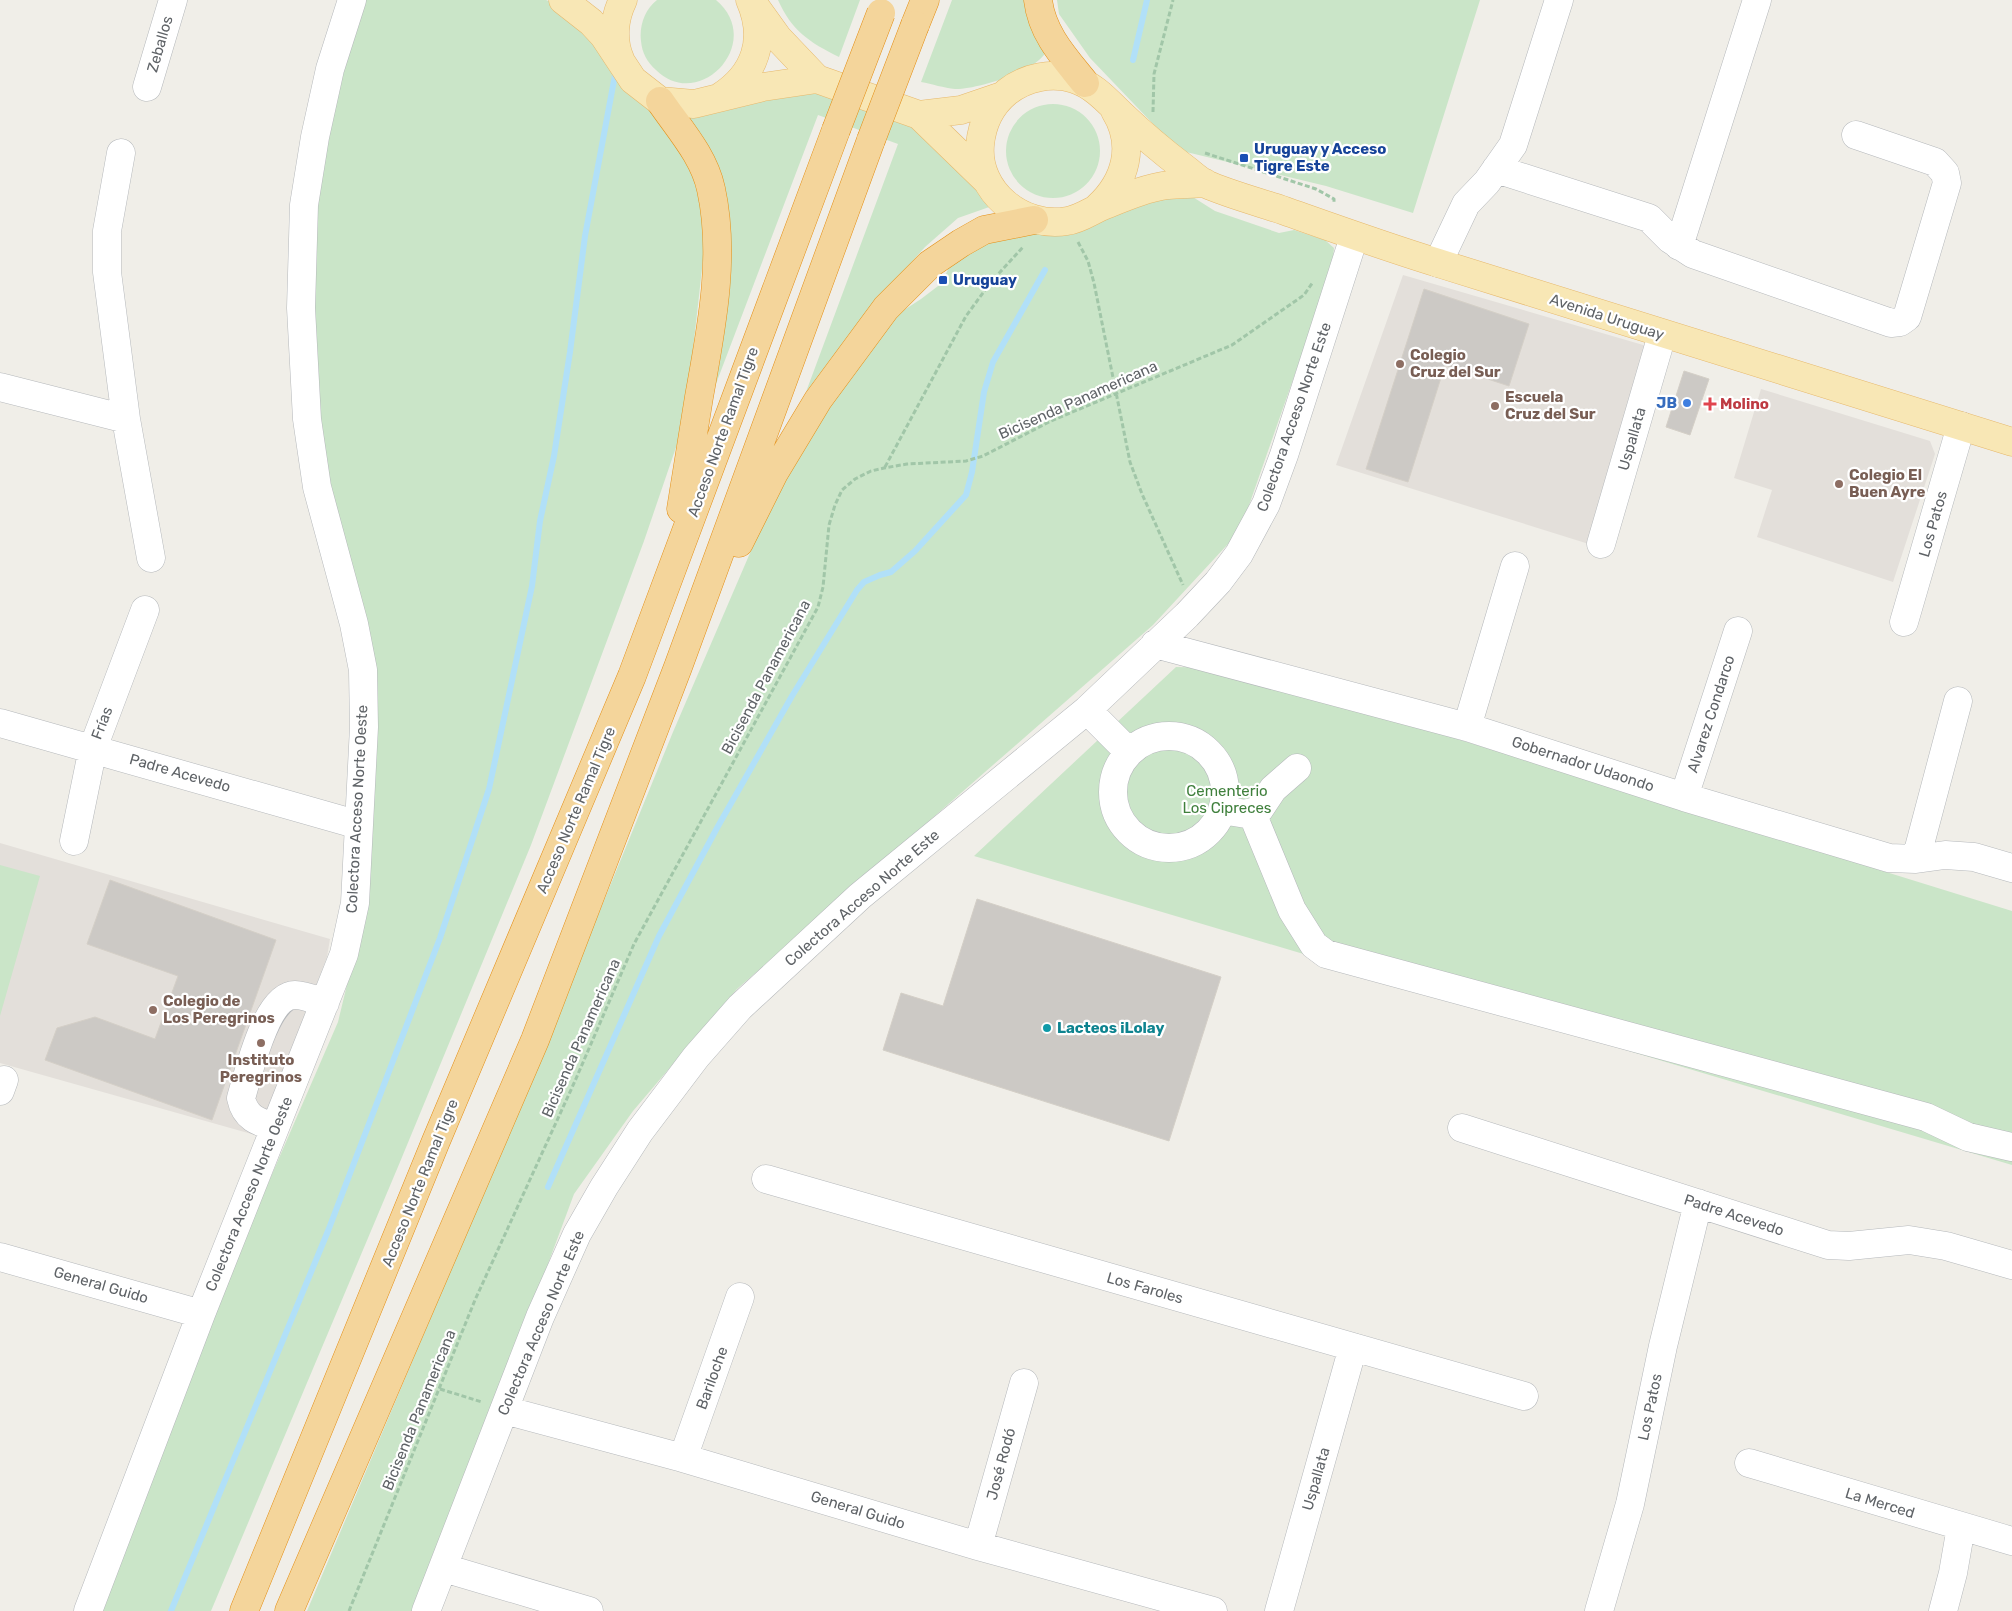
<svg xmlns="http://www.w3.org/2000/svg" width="2012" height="1611" viewBox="0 0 2012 1611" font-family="Rubik,sans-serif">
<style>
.education{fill:#e3dfda}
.green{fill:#cae5c8}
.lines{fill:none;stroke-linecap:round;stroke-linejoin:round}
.stream{stroke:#b1e0f8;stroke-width:6}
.building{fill:#ccc9c5;stroke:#d4cfc7}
.minor-casing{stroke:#b5b8bb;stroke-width:29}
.major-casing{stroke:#e6b86c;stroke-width:29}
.highway-casing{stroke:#e48f15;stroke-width:29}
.path{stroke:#a1c6a8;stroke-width:3;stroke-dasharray:5 2.5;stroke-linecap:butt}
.minor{stroke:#fff;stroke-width:28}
.major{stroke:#f8e7b5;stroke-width:28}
.highway{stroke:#f4d59b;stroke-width:28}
.highway-bridge-casing{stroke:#e48f15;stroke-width:29;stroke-linecap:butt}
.highway-bridge{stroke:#f4d59b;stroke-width:28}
.transit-dot{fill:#1a4fb4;stroke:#fff;stroke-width:2}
.education-dot{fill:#8d6e63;stroke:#fff;stroke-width:2}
.shop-dot{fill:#3f7fe0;stroke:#fff;stroke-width:2}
.health-dot{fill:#e0444e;stroke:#fff;stroke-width:2}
.culture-dot{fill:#0f9aa8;stroke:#fff;stroke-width:2}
.labels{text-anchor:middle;stroke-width:4.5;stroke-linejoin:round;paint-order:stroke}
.street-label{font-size:15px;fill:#5f6367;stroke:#fff}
.transit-label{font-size:15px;font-weight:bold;fill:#164399;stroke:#fff;text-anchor:start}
.education-label{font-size:15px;font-weight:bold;fill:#785e54;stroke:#fff;text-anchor:start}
.shop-label{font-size:15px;font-weight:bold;fill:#366cbe;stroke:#fff;text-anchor:end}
.health-label{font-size:15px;font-weight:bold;fill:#be3a42;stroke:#fff;text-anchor:start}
.park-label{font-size:15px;fill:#40803d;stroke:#fff}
.culture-label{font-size:15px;font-weight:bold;fill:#0d838f;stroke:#fff;text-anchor:start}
</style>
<rect width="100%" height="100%" fill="#f0eee8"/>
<!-- education -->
<path class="education" d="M1403 275 1650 347 1592 545 1336 465Z
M1761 389 1930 441 1935 454 1893 582 1757 537 1772 490 1734 478Z
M0 843 330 939 327 957 259 1136 0 1063Z"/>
<!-- green -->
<path class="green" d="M356 0H546L562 7 657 107 700 170 705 242 685 421 644 541 531 845 400 1162 211 1611H97L211 1315 338 1022 365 910 371 668 321 478 308 334 311 204Z
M657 0H716C766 42 699 113 656 70 647 62 642 53 641 41 639 26 645 9 657 0Z
M778 0H860L839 57C809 42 792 31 778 0Z
M952 0H1035C1038 11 1049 38 1047 49 1042 70 975 90 955 89 944 88 932 84 921 82Z
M1057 0H1480L1413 213 1326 186 1178 150 1090 58 1059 14Z
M823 90 901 113 995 205 958 218 925 247 859 321 806 392 898 144 818 115 711 397 724 309 681 113 730 107Z
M1006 151a47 47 0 1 1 94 0a47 47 0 1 1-94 0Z
M1188 194 1215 211 1279 233 1294 230 1325 240 1334 248 1332 268 1240 531 1153 625 737 989 633 1111 574 1194 468 1479 415 1611H307L520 1106 673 732 775 495 878 327 921 299 942 283 953 258 966 245 1112 208Z
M1176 667 1228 668 2012 911V1165L974 856Z
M0 865 40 876 0 1016Z"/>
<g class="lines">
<!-- stream -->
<path class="stream" d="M1133 60 1147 0
M548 1187 659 936 717 828 792 696 857 590 864 582 880 575 891 572 915 551 966 495 972 472 984 392 993 362 1045 270
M171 1611 328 1231 440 938 489 789 532 586 540 521 554 456 570 352 585 236 615 75"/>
</g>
<!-- building -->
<path class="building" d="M1424 289 1529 324 1509 386 1445 365 1408 482 1366 469Z
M1684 371 1709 379 1690 435 1666 427Z
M110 880 276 940 212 1120 45 1060 57 1028 95 1017 155 1039 178 976 87 944Z
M977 899 1221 977 1169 1141 883 1050 901 993 943 1006Z"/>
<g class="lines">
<defs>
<path id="minor" d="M147 87 173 0
M121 153 107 231V272L126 419 151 558
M1496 169 1649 218 1670 239 1693 254 1891 323 1900 322 1907 317 1947 183 1945 173 1935 162 1856 135
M1679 246 1757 0
M1438 263 1466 204 1487 182 1513 145 1559 0
M0 387 126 419
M1601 544 1662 335
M1904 622 1961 426
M1155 644 1467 727 1684 797 1889 858 1916 859 1945 855 1974 857 2012 868
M1087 710 1129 752
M0 723 359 825
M1467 727 1515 566
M1113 792a56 56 0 1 1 112 0a56 56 0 1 1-112 0Z
M1684 797 1738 631
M1234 812 1246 814 1259 810 1273 789 1297 768
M1252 813 1292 910 1314 945 1326 954 1926 1117 1968 1137 2012 1147
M74 841 93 748 145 610
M1916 859 1958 701
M0 1091 4 1080
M275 1127C258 1122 245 1118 241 1098 248 1075 266 995 295 995 304 995 316 1000 325 1003
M1462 1128 1828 1245 1849 1246 1909 1240 1946 1246 2012 1265
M766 1179 1524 1396
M0 1257 201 1314
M504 1410 683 1458 978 1546 1213 1611
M683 1458 740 1297
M1749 1463 2012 1541
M978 1546 1024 1383
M444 1568 589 1611
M88 1611 201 1314 344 954 355 903 364 727 363 670 354 624 317 487 307 419 301 308 304 205 315 137 330 69 352 0
M426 1611 540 1317 577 1234 604 1187 640 1131 696 1057 740 1007 860 896 1087 710 1187 615 1218 582 1239 554 1266 504 1284 455 1354 237
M1279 1611 1353 1347
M1599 1611 1630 1504 1663 1346 1698 1203
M1943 1611 1953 1573 1961 1527"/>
<path id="major" d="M563 0 591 22 604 36 633 80 660 101 694 104 763 87 817 79 919 115 986 180
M755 6 778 38 817 79
M620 59C612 40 614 18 623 0
M720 97C756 74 767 39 750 0
M919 115 961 110 1002 96
M1205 183C1193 184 1180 184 1168 185 1146 188 1125 197 1105 205 1092 210 1081 219 1067 221 1022 229 976 191 980 145 982 124 991 105 1007 92 1026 77 1052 72 1074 79 1095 86 1107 101 1123 116 1142 134 1162 151 1183 167 1190 172 1198 180 1206 184 1231 195 1259 202 1285 211 1336 229 1386 247 1438 263L2012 442
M1098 207C1126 181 1136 145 1115 111"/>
<path id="highway" d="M1038 0C1042 34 1065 58 1085 83
M915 25 925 0
M660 101C679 129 704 156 711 189 726 257 711 330 699 397 693 434 687 472 681 509
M739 543 774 473 818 400 886 308 930 264 961 243 984 230 1034 220
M244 1611 436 1141 632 676 836 130
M289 1611 535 1040 678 667 871 140"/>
</defs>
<!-- minor casing -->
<use href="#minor" class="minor-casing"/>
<!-- major casing -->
<use href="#major" class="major-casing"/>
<!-- highway casing -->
<use href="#highway" class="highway-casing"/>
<!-- path -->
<path class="path" d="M1153 112 1154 74 1173 0
M1205 153 1316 189 1334 199V203
M1078 242 1088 261 1094 283 1130 462 1142 494 1183 585
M885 467 966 316 991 282 1023 247
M440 1389 482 1402
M349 1611 475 1300 575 1081 634 944 818 607 823 587 829 525 835 505 842 490 855 479 871 471 884 468 907 464 966 461 983 456 1051 421 1232 345 1304 295 1313 282"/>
<!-- minor -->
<use href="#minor" class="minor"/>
<!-- major -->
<use href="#major" class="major"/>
<!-- highway -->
<use href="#highway" class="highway"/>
<defs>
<path id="highway-bridge" d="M836 130 881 13
M871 140 915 25"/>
</defs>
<!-- highway-bridge casing -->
<use href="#highway-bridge" class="highway-bridge-casing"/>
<!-- highway-bridge -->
<use href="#highway-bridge" class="highway-bridge"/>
</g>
<!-- markers -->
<g class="transit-dot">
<rect x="1239" y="153" width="10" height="10" rx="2.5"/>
<rect x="938" y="275" width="10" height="10" rx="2.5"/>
</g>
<g class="education-dot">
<circle cx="1400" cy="364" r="5"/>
<circle cx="1495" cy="406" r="5"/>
<circle cx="1839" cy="484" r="5"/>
<circle cx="153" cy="1010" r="5"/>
<circle cx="261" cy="1043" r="5"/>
</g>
<circle class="shop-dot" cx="1687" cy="403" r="5"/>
<path class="health-dot" d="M1707.5 396.5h5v5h5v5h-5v5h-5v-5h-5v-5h5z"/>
<circle class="culture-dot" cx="1047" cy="1028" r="5"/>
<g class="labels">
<!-- street labels -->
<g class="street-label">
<text transform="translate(160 44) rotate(-74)" y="5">Zeballos</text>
<text transform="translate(1607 317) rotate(18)" y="5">Avenida Uruguay</text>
<text transform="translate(1078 400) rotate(-24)" y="5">Bicisenda Panamericana</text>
<text transform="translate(1294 417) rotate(-71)" y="5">Colectora Acceso Norte Este</text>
<text transform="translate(723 432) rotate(-70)" y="5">Acceso Norte Ramal Tigre</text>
<text transform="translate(1632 439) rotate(-74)" y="5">Uspallata</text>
<text transform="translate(1933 524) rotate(-74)" y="5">Los Patos</text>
<text transform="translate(766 677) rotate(-62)" y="5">Bicisenda Panamericana</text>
<text transform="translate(1711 714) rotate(-72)" y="5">Alvarez Condarco</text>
<text transform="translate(102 723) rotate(-69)" y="5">Frías</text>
<text transform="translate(1583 764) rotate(18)" y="5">Gobernador Udaondo</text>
<text transform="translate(180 773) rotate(16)" y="5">Padre Acevedo</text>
<text transform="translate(357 809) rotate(-87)" y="5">Colectora Acceso Norte Oeste</text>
<text transform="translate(576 810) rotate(-67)" y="5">Acceso Norte Ramal Tigre</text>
<text transform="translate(862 898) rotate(-41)" y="5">Colectora Acceso Norte Este</text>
<text transform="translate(581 1038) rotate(-66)" y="5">Bicisenda Panamericana</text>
<text transform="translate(420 1183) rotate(-68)" y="5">Acceso Norte Ramal Tigre</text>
<text transform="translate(249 1194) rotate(-68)" y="5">Colectora Acceso Norte Oeste</text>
<text transform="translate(1734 1215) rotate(18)" y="5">Padre Acevedo</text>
<text transform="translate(101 1285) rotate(16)" y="5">General Guido</text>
<text transform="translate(1145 1288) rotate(16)" y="5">Los Faroles</text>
<text transform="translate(541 1323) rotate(-67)" y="5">Colectora Acceso Norte Este</text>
<text transform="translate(712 1378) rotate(-70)" y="5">Bariloche</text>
<text transform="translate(1650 1407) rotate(-78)" y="5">Los Patos</text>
<text transform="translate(419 1410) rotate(-68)" y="5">Bicisenda Panamericana</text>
<text transform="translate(1001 1464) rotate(-75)" y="5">José Rodó</text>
<text transform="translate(1316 1479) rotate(-74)" y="5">Uspallata</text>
<text transform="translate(1880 1503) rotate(17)" y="5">La Merced</text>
<text transform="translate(858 1510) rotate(17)" y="5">General Guido</text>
</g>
<!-- transit labels -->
<g class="transit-label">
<text x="1254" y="154">Uruguay y Acceso<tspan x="1254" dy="17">Tigre Este</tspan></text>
<text x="953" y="285">Uruguay</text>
</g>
<!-- education labels -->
<g class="education-label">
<text x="1410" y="360">Colegio<tspan x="1410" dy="17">Cruz del Sur</tspan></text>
<text x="1505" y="402">Escuela<tspan x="1505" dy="17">Cruz del Sur</tspan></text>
<text x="1849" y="480">Colegio El<tspan x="1849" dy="17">Buen Ayre</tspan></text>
<text x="163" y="1006">Colegio de<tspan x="163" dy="17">Los Peregrinos</tspan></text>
<text x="261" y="1065" text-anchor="middle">Instituto<tspan x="261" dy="17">Peregrinos</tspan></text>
</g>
<!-- shop labels -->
<g class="shop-label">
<text x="1677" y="408">JB</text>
</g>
<!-- health labels -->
<g class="health-label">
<text x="1720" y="409">Molino</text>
</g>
<!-- park labels -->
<g class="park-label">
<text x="1227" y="796">Cementerio<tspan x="1227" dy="17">Los Cipreces</tspan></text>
</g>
<!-- culture labels -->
<g class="culture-label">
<text x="1057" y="1033">Lacteos iLolay</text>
</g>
</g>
</svg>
